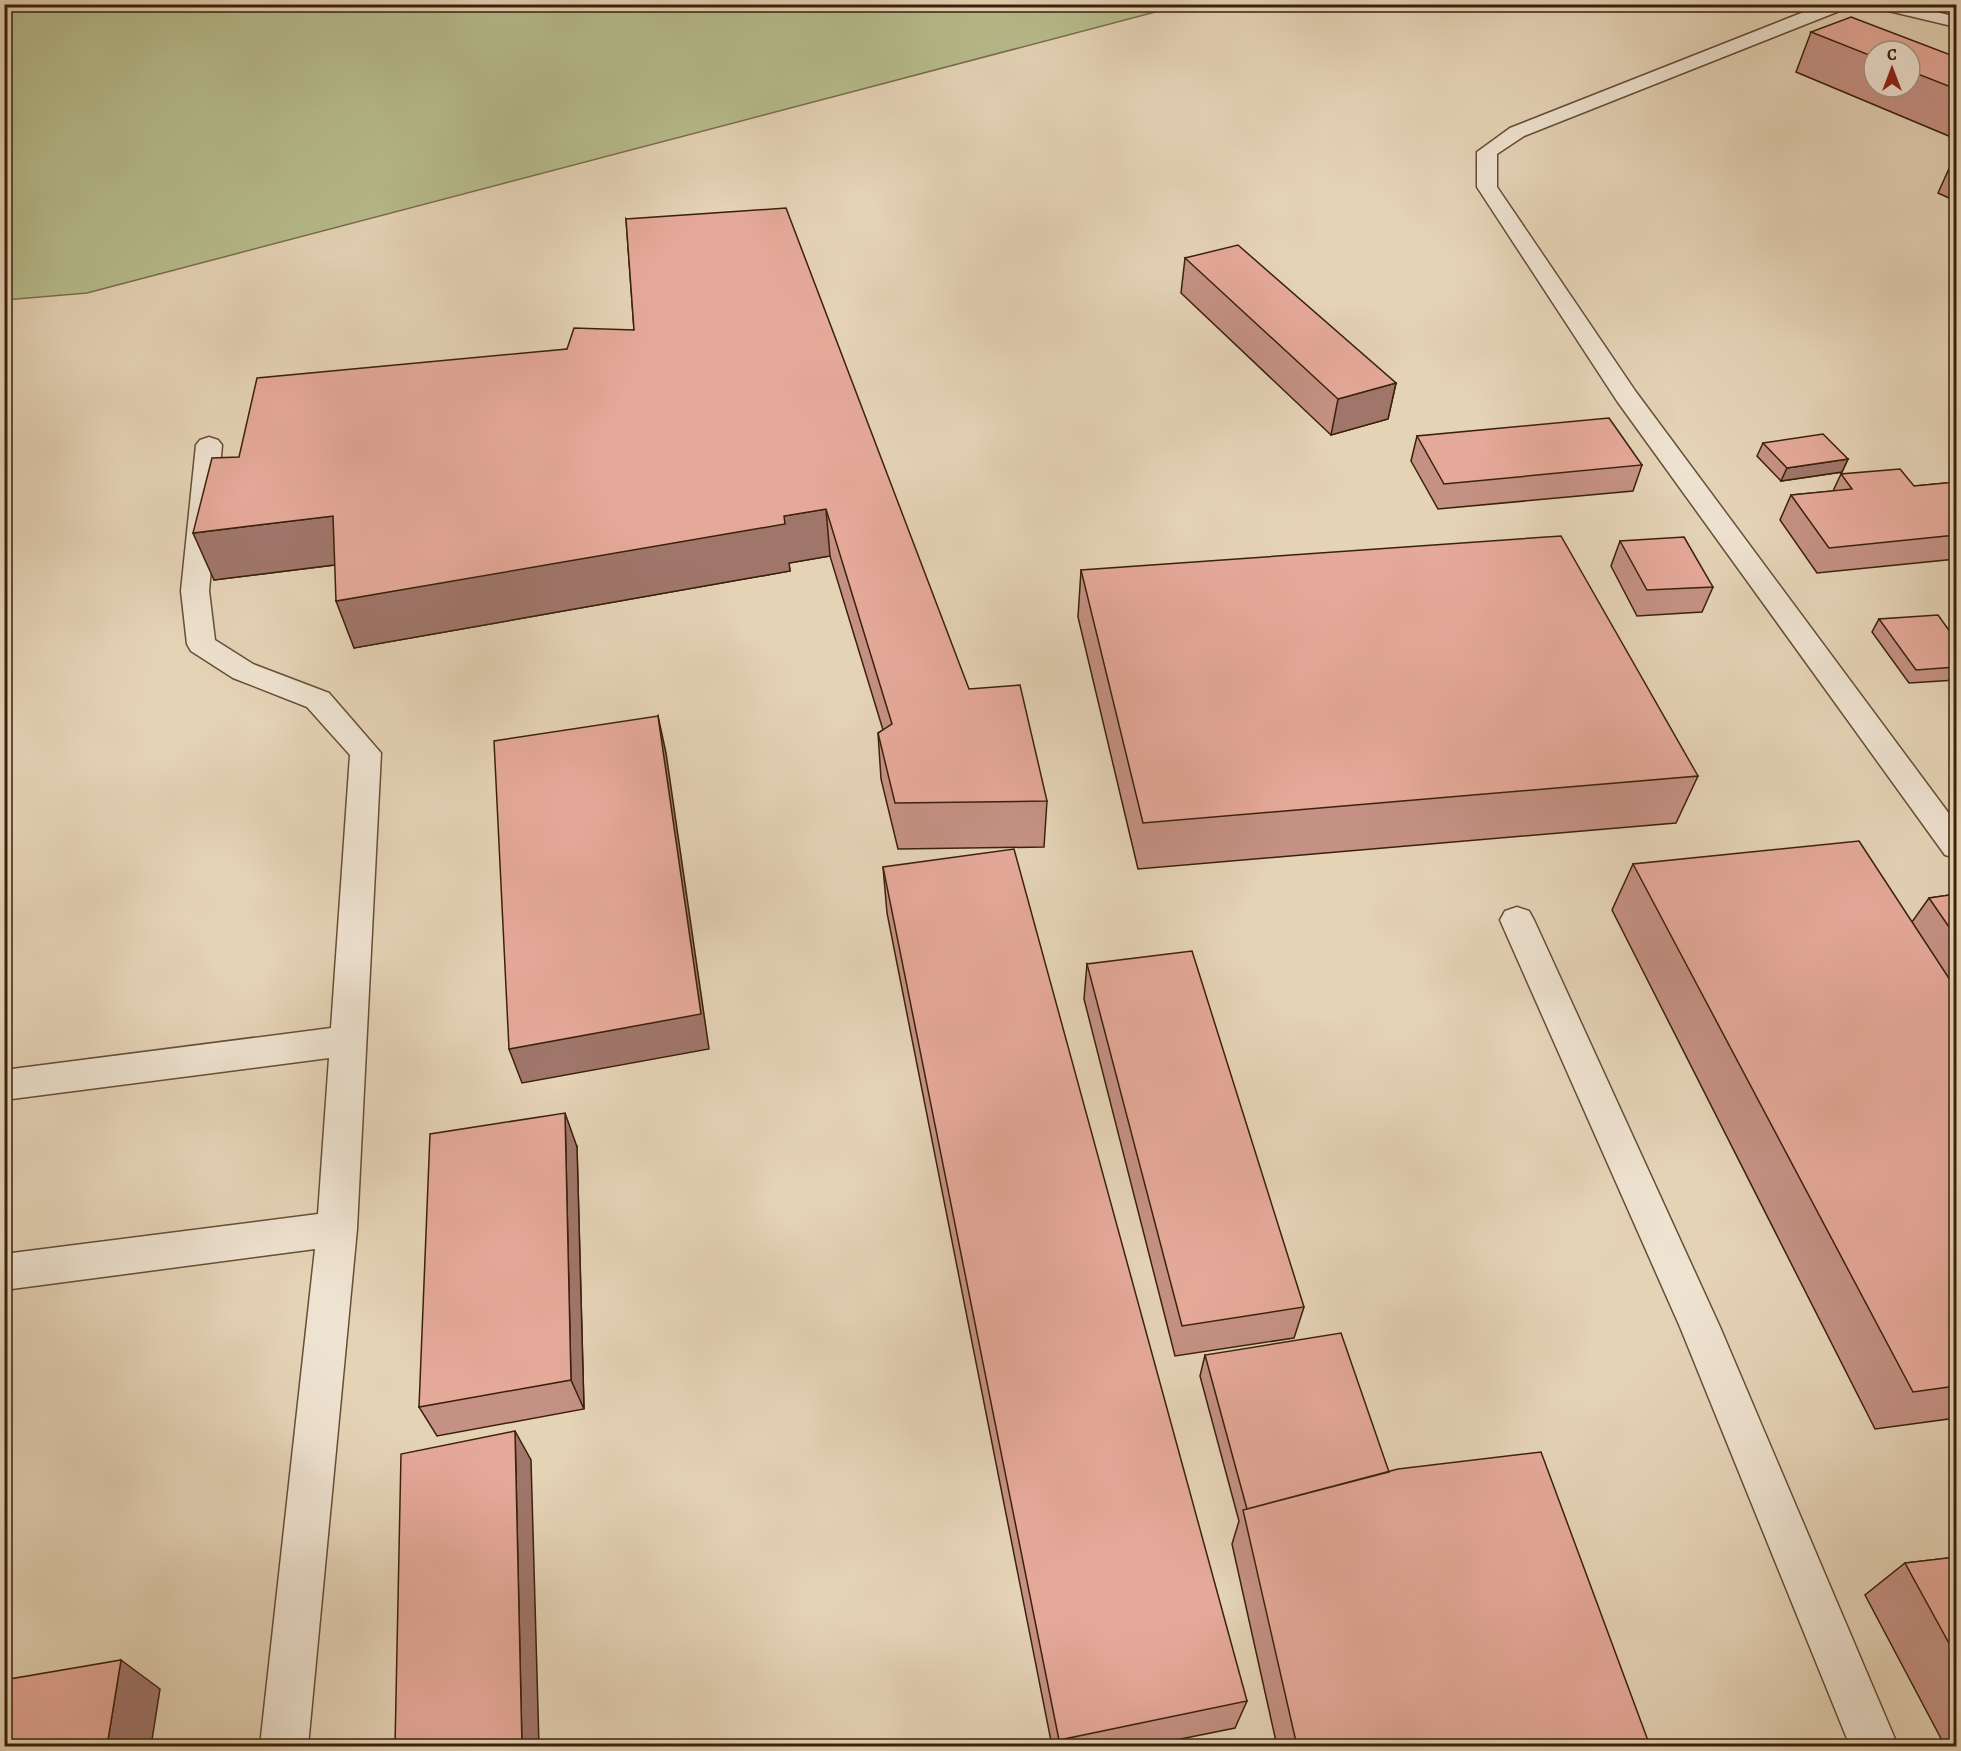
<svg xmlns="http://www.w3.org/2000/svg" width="1961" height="1751" viewBox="0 0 1961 1751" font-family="Alegreya,serif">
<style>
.green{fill:#b7bc8c;stroke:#796e4b;stroke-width:1.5}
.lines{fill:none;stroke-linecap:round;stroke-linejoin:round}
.service-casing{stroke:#664e35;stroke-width:3}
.service{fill:#eee2d0;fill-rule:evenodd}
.wall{fill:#c59184;stroke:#3b210a;stroke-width:1.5;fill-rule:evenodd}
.shaded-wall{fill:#a0766b;stroke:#3b210a;stroke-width:1.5}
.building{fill:#e5a999;stroke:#3b210a;stroke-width:1.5}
</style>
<rect width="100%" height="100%" fill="#e5d3b6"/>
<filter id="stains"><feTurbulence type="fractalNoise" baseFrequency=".00333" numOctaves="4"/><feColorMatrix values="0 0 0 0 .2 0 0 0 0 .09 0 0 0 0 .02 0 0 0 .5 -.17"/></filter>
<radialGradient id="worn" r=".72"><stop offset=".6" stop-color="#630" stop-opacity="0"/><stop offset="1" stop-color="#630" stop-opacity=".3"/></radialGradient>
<!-- green -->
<path class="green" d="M5 4H1182V5L87 293 5 300Z"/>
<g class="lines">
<defs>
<path id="service" d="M1824 4H1849L1847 8 1524 136 1497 154V187L1636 392 1956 823V858L1945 855 1617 401 1477 187V152L1510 128Z
M1874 4H1906L1956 17V27L1876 8Z
M209 437 218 440 222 445 209 591 215 640 253 664 329 693 381 753 357 1229 308 1746H260L315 1249 4 1290V1254L318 1214 329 1058 4 1100V1070L331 1028 350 755 307 707 233 678 191 651 187 644 181 591 196 445 200 440Z
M1517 907 1529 911 1534 920 1720 1327 1898 1746H1850L1680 1327 1500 920 1505 911Z"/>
</defs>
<!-- service casing -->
<use href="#service" class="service-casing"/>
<!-- service -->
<use href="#service" class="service"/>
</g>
<!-- wall -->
<path class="wall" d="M1811 32 1956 57V139L1796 72ZM1874 51H1910V87H1874Z
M1956 153V201L1938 193Z
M626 219 969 689 1047 801 1044 847 898 849 881 779 878 733 883 730 830 556 789 563 790 571 354 648 335 565 214 580 239 457 567 349 634 330Z
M1185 258 1396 383 1388 419 1331 435 1181 293Z
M1417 436 1642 465 1633 491 1438 509 1411 461Z
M1763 443 1848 459 1842 472 1781 481 1757 456Z
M1841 474 1914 486 1956 482V559L1817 573 1780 520 1791 495 1833 491Z
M1620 541 1713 587 1702 612 1637 616 1611 566Z
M1081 570 1698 776 1676 823 1138 869 1078 617Z
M1879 619 1956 640V680L1909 683 1872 632Z
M1633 864 1912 922 1929 898 1956 894V1418L1875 1429 1612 910Z
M883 867 1247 1701 1235 1728 1146 1746H1052L887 913Z
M1087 964 1304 1307 1294 1338 1175 1356 1084 999Z
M577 1147 584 1409 437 1436 419 1407Z
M1205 1355 1389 1472 1650 1746H1277L1232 1544 1239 1521 1200 1376Z
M1956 1557V1746H1945L1865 1595 1905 1563Z"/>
<!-- shaded-wall -->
<path class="shaded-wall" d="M1396 383 1388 419 1331 435 1338 399Z
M1848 459 1842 472 1781 481 1787 468Z
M826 509 830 556 789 563 790 571 354 648 336 601 784 516Z
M333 516 350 563 214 580 193 533Z
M658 716 666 753 709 1049 522 1083 509 1049Z
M565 1113 577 1147 584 1409 571 1380Z
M515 1431 531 1460 539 1746H522Z
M121 1660 160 1689 151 1746H107Z"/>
<!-- building -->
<path class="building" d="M1851 17 1956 57V89L1910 71V51H1874V57L1811 32Z
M786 208 969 689 1020 685 1047 801 895 803 878 733 892 724 826 509 784 516 785 524 336 601 333 516 193 533 212 458 239 457 257 378 567 349 574 328 634 330 626 219Z
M1238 245 1396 383 1338 399 1185 258Z
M1609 418 1642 465 1444 484 1417 436Z
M1823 434 1848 459 1787 468 1763 443Z
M1900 469 1914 486 1956 482V535L1829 548 1791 495 1852 489 1841 474Z
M1561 536 1698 776 1143 823 1081 570Z
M1684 537 1713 587 1647 590 1620 541Z
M1938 615 1956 640V667L1916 670 1879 619Z
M658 716 701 1014 509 1049 494 741Z
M1859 841 1956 989V1386L1913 1392 1633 864Z
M1014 849 1247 1701 1059 1740 883 867Z
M1956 894V937L1929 898Z
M1192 951 1304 1307 1182 1326 1087 964Z
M565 1113 571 1380 419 1407 430 1134Z
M1341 1333 1389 1472 1247 1509 1205 1355Z
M515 1431 522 1746H395L401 1454Z
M1541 1452 1650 1746H1297L1243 1510 1398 1469Z
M1956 1557V1656L1905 1563Z
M121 1660 107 1746H4V1680Z"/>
<!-- margin -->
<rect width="1961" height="1751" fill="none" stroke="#e5d3b6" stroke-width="24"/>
<rect x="6" y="6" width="1949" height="1739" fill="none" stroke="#3b210a" stroke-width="3"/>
<rect x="12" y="12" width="1937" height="1727" fill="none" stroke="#3b210a" stroke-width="1.5"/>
<!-- north arrow -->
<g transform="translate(1892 69)"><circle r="28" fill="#eee2d0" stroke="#a69581" stroke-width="1.5"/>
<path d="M0-4.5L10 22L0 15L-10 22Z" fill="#8f2418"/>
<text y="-9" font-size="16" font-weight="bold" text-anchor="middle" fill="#3b210a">С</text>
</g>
<rect width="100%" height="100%" filter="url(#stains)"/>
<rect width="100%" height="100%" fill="url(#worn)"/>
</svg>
